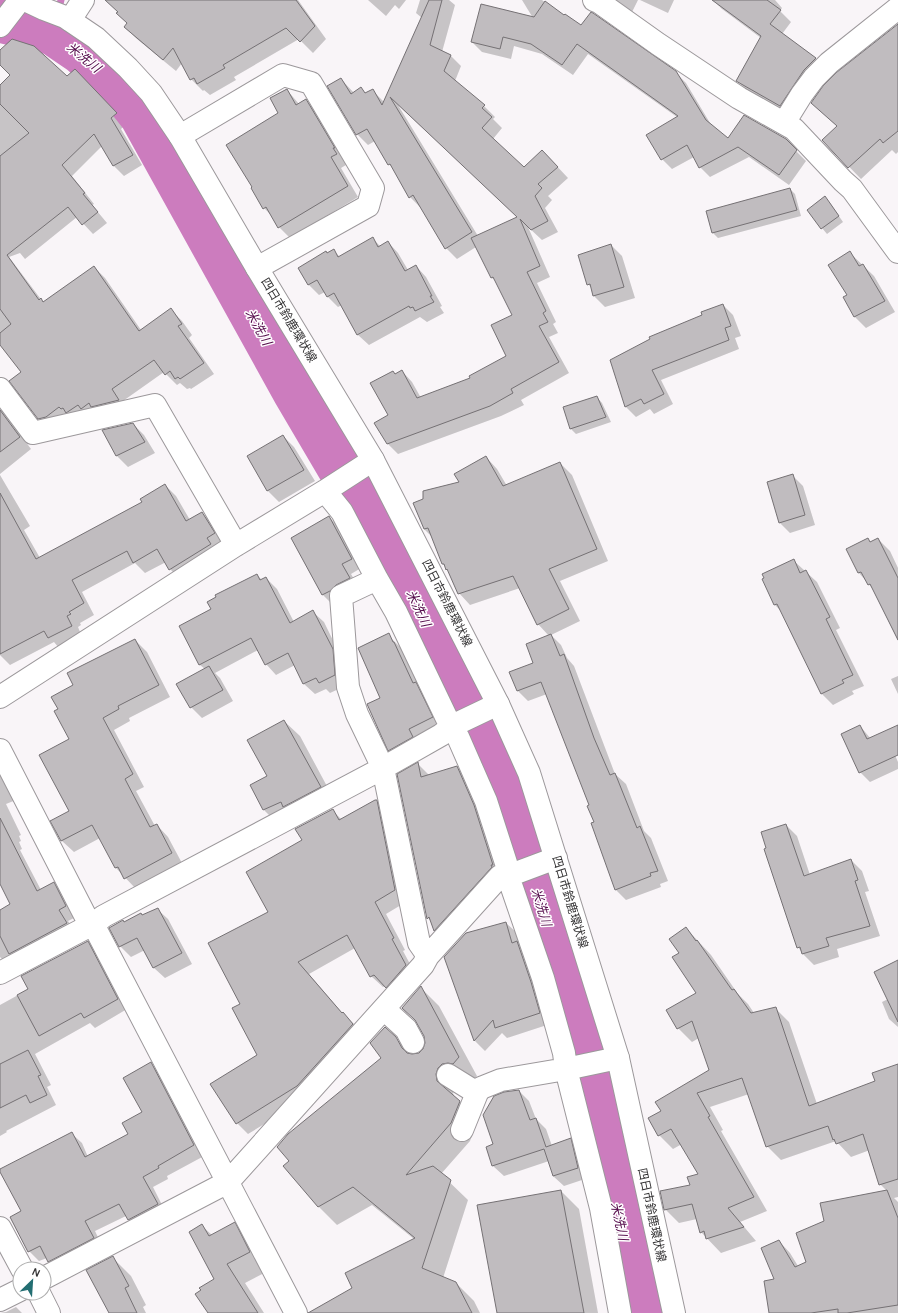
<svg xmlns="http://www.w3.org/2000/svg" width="898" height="1313" viewBox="0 0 898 1313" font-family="Karla,'Noto Sans JP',sans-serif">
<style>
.shadow{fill:#0003;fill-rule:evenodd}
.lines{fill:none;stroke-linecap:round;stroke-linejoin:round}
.stream{stroke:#cc7cbe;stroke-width:7}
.river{stroke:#cc7cbe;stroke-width:45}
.building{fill:#c0bcbf;stroke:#757174}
.street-casing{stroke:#9c989b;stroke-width:24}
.primary-casing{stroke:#9c989b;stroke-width:24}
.street{stroke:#fff;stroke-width:22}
.primary{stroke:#fff;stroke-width:22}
.labels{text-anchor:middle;stroke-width:3;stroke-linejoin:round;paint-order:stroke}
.street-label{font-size:12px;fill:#333233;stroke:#fff}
.water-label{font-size:13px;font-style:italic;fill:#550c4c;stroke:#fff}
</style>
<rect width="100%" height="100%" fill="#f9f5f8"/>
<!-- shadow -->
<path class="shadow" d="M111 0H298L326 39 313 53 299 39 234 77 236 80 210 95 204 90 203 91 191 79 182 63 176 71 137 39 125 27 128 24Z
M368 0H406L399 9 395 5 386 16Z
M420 0H449L455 5 442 52 450 55 461 66 455 81 484 106 495 117 493 119 502 128 493 139 524 168 553 162 568 178 548 196 552 200 545 208 558 232 542 240 528 227 550 277 537 283 556 322 553 324 558 333 549 337 569 373 521 400 524 405 501 416 398 454 387 443 393 372 395 374 402 371 412 382 421 398 471 379 507 356 513 315 497 282 492 278 476 247 457 259 446 248 422 208H421L410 197 393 168 389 164 375 141 368 145 357 134 341 79 354 93 361 89 366 94 372 90 384 102 422 18 416 13ZM398 105 519 218 478 236Z
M522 0H542L564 16 582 26 675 72 686 83 713 128 728 139 796 151 806 161 789 185 749 157 710 177 700 167 694 157 672 169 662 159 677 117 588 54 573 75 542 54 514 46 511 59 482 52 472 42 533 18Z
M613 0H638L632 12Z
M640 0H674L668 13Z
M713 0H775L782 8 780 11 791 22 782 34 816 59 826 69 791 117 748 91 737 81 761 38 722 9Z
M898 25V152L896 154 892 150 861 179 823 140 838 127 812 103Z
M0 51 67 77 85 80 126 124 121 129 142 165 124 176 114 166 102 146 72 176 94 204 92 205 107 223 93 234 77 217 25 259 20 253 9 257 43 302 94 267 105 278 141 330 171 310 182 321 192 335 189 338 214 374 191 389 190 388 187 389 180 383 177 385 164 372 123 401 129 411 50 430 39 418 23 372 0 344V86L11 75 0 64Z
M287 90 299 104 306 100 316 111 346 165 341 168 358 197 290 238 279 227 274 218 264 208 252 188Z
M790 189 795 194 801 216 718 238 713 233Z
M830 203 843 222 827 234 822 228Z
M373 239 381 247 388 242 398 253 408 270 416 266 426 277 442 306 440 307 444 313 427 322 420 317 369 345 358 335 342 305 338 307 328 297 325 292 319 295 309 285 299 269 333 250 340 257Z
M611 245 622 256 635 298 605 307 594 296 592 288 588 284Z
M850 253 874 276 895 312 866 328 855 317 844 297 849 295Z
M723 305 733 315 741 336 735 338 739 349 661 380 673 404 654 414 650 409 636 417 626 407 612 360Z
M597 397 602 403 611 422 576 434 571 429 564 408Z
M0 407 31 449 0 474Z
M133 424 144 435 155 453 128 467 117 456 104 431Z
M283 436 294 447 315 481 279 502 268 491 248 457Z
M486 457 497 469 507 486 560 463 572 475 608 561 560 581 580 621 551 635 561 645 567 658 574 666 615 774 626 784 644 831 651 838 668 881 660 884 661 887 626 900 615 889 590 806 547 694 528 701 518 691 510 673 535 663 549 636 538 624 520 588 470 605 459 593 449 572 443 564 432 537 424 529 461 483Z
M0 475 30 526 24 530 40 558 143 503 165 485 176 496 190 520 202 513 213 524 225 544 181 580 170 569 166 562 145 573 135 563 82 592 94 615 80 623 81 625 78 627 82 637 59 648 54 642 10 665 0 655Z
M793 476 803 486 815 525 790 533 780 523Z
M329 517 339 527 361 568 351 574 359 588 332 604 323 595 292 538Z
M867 539 871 543 878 539 890 551 898 568V641L873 589 859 573 847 550Z
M793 560 817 582 840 628 836 630 864 686 852 691 854 694 833 705 822 694 782 612 775 605Z
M257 575 262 580 266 578 277 589 294 622 313 612 324 622 343 661 345 686 330 693 326 689 315 694 304 684 295 665 276 675 266 664 258 650 215 673 220 678 233 701 202 718 191 707 178 684 205 669 200 665 180 626 212 609Z
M388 635 399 646 405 654 443 729 400 761 389 750Z
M135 640 147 652 170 697 129 718 130 721 114 730 144 787 136 791 155 826 157 825 168 837 183 865 137 890 116 868 100 838 74 852 62 841 70 811 71 740 59 710 74 685Z
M898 676V694L891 679Z
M284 721 300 736 336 803 279 825 264 810 268 776Z
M860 726 871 739 890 744 898 762V769L870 782 860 772Z
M418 764 429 775 457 767 470 780 506 877 448 943 435 930 432 923 428 918 398 775Z
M0 769 16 800 6 804 21 835 19 836 21 841 19 842 22 849 20 850 41 890 53 883 64 893 76 917 68 921 77 934 5 962 0 957V911L12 904 0 877Z
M377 801 388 812 406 902 386 914 405 950 403 951 417 977 398 998 385 986 383 987 371 976 355 948 309 974 343 1014 355 1025 363 1036 309 1097 248 1134 237 1123 258 1055 241 1004 269 912 303 841 332 810 342 820Z
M786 825 797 836 810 875 851 860 862 871 869 891 865 892 880 936 837 949 839 957 814 965 803 954 798 947Z
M157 909 168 919 192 964 165 978 154 968 145 950 131 957 120 946 143 916Z
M506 923 517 933 550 1024 507 1038 502 1033 485 1051 475 1041 445 957Z
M686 928 711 955 738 994 748 1004 754 1013 775 1008 789 1022 817 1104 877 1082 898 1069V1197L894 1198 898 1202V1313H770L779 1241 790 1253 798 1266 807 1262 825 1222 887 1191 880 1184 870 1150 851 1157 836 1141 781 1160 767 1146 749 1094 710 1107 723 1130 721 1131 767 1211 740 1222 756 1241 721 1253 701 1232 697 1219 679 1223 665 1209 691 1186 700 1175 682 1144 673 1149 659 1135 650 1119 662 1111 710 1071 699 1038 692 1042 678 1028 698 994 680 953Z
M88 942 98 952 127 1009 95 1028 90 1023 35 1054 51 1085 47 1087 56 1105 6 1131 7 1132 0 1136V1005L29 989Z
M898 962V1027L889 1019 882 1002 888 999Z
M421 988 439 1006 477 1076 472 1082 456 1086 453 1093 454 1096 478 1120 470 1141 441 1174 468 1200 443 1278 455 1282 474 1301 480 1313H310L354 1289 414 1239 372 1205 337 1225 318 1206 382 1058 395 1038 413 1055 419 1054 424 1049 426 1043 425 1036 417 1022 403 1008Z
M151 1064 161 1074 204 1156 167 1176 168 1179 153 1187 167 1215 139 1230 126 1216 95 1231 103 1248 59 1271 47 1258 39 1261 29 1251 22 1212 71 1133 82 1143 88 1157 129 1134 143 1112Z
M519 1091 529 1101 536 1119 546 1129 552 1146 570 1140 581 1150 588 1178 564 1186 553 1176 549 1161 504 1176 493 1166 487 1147 494 1145Z
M561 1191 579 1209 598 1313H498Z
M234 1223 253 1242 268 1271 245 1283 264 1313H209L215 1279 202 1226 212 1235Z
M113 1258 131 1276 146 1305 143 1307 146 1313H110Z
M16 1307 22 1313H0L6 1312Z"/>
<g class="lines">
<!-- stream -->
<path class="stream" d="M53 33 61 0"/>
<!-- river -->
<path class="river" d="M0 20 53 33 81 52 115 82 142 116 295 392 409 586 511 806 572 1002 640 1313"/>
</g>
<!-- building -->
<path class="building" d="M105 0H296L315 26 300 42 286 28 223 65 225 68 197 84 194 78 190 80 173 48 163 60 124 27 127 23 116 13 118 12Z
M429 0H442L430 45 451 55 444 71 485 105 482 108 492 117 482 128 524 167 542 150 558 167 538 184 542 188 535 196 548 221 531 230 520 219 540 266 527 272 546 311 543 313 548 322 539 326 559 362 511 389 513 393 490 406 387 444 374 423 388 415 370 383 393 371 395 374 402 370 417 398 470 378 469 376 506 356 491 325 512 315 493 277 491 278 471 238 517 217 390 97 472 232 445 249 413 195 409 198 390 164 388 165 367 129 356 135 327 86 341 78 351 94 361 87 365 93 373 89 382 105Z
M712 0H767L781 10 770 24 816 58 804 70 780 106 736 81 761 36Z
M545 1 564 15 565 14 581 25 591 12 593 13 676 71 706 120 728 138 744 115 786 139 797 150 779 175 738 147 699 168 687 145 661 160 646 135 678 116 577 44 562 65 531 44 503 37 500 49 471 42 481 4 534 17Z
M898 24V131L883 143 880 139 848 168 822 140 837 126 811 103 823 86 837 72Z
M12 39 34 46 67 76 75 69 117 113 111 118 133 155 113 166 94 134 62 165 85 193 83 194 98 212 82 225 68 207 7 255 39 300 41 298 43 302 94 266 139 331 171 308 182 324 178 326 204 363 180 379 178 377 175 379 170 371 165 375 154 360 112 389 119 400 91 407 89 403 81 409 78 405 66 413 63 408 61 409 59 407 46 417 38 419 9 381 21 372 0 345V333L11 324 0 309V156L29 133 0 104V85L10 75 0 65V50Z
M287 89 296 105 306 99 335 148H333L337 154 331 157 348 186 278 228 266 207 263 209 251 188 252 187 226 145 278 113 270 98Z
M790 188 797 210 712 233 706 211Z
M825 196 839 216 821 229 807 210Z
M373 237 378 247 388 241 405 271 416 265 432 296H430L434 302 415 311 413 307 410 308 409 306 357 335 334 293 327 297 317 280 308 285 298 268 326 251 327 253 334 249 338 257Z
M611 244 624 287 593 296 590 284 587 285 578 255Z
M850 251 859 266 863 264 885 301 854 317 843 297 847 295 828 265Z
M723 304 731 326 725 328 729 340 652 370 664 394 644 404 641 399 625 407 610 360 650 339 649 337 702 315 701 312Z
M597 396 606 417 570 429 563 407Z
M0 410 20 437 0 452Z
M133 423 145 442 116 456 102 430Z
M283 435 304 470 267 491 247 456Z
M486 456 503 486 560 462 597 549 549 569 569 609 537 625 513 576 458 594 447 569 446 570 444 564H442L428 528 424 529 413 503 423 499V491L459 482 454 474Z
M793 474 805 515 779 523 767 482Z
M165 484 186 521 202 512 215 533 207 538 211 544 169 570 157 549 133 563 127 551 72 580 84 603 69 612 71 614 67 616 72 626 48 638 44 631 0 654V493L36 559 142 502 140 499Z
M329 516 352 559 342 564 350 578 336 585 330 591 322 595 291 538Z
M868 538 870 542 878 538 898 578V640L870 584 868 585 861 572 858 573 846 549Z
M794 559 800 573 806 570 830 617 826 619 853 675 842 680 844 683 821 694 777 604 774 605 762 579 764 578 762 574Z
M257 574 260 580 266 577 290 623 313 610 333 649 335 675 319 683 316 678 303 684 288 653 265 665 251 638 199 665 179 626 211 609 207 602 216 597 215 595Z
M389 633 393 642H394L413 683 416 682 433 717 409 729 413 737 388 751 367 704 380 698 358 648Z
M551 634 560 656 564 654 594 738 610 775 615 773 637 828 640 826 658 871 650 873 651 876 615 890 591 823 594 822 587 806 589 805 541 682 517 691 509 672 533 663 526 644Z
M135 639 159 685 118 706 119 709 103 718 133 774 125 779 150 827 157 824 172 853 124 879 118 867 115 868 92 825 61 841 50 821 69 811 39 755 69 739 54 711 58 709 51 697 73 685 67 673Z
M209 666 223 690 190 708 176 684Z
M284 720 321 787 283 807 281 802 263 810 250 785 267 776 247 740Z
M860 725 867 739 898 725V755L859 773 841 734Z
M418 762 421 777 457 766 474 805 493 865H491L492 867 434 931 429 917 427 919 397 774Z
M375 800H377L395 890 375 902 394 938 392 939 406 965 386 988 374 975 370 977 347 935 298 962 342 1013 343 1012 353 1024 297 1086 236 1124 210 1084 257 1055 232 1008 240 1004 208 943 268 912 246 872 302 840 295 829 333 809 339 820Z
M0 818 37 891 54 882 66 906 59 910 67 923 9 954 0 936V910L10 904 0 884Z
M786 824 804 876 851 859 858 880 855 881 870 926 826 938 829 946 802 954 800 947 797 948 764 849 766 848 761 832Z
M158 908 182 953 153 968 137 938 119 947 109 928 123 920 124 922 141 913 142 915Z
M506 922 512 943 517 941 531 982 540 1013 495 1028 493 1020 474 1041 444 957 466 933Z
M686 927 696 941 697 940 732 990 734 989 751 1013 776 1007 809 1106 875 1081 872 1073 898 1064V1179L879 1185 863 1134 836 1144 834 1139 833 1140 828 1126 766 1147 742 1078 697 1093 710 1116 708 1117 754 1197 728 1208 744 1227 706 1239 704 1231 700 1233 692 1204 664 1210 660 1191 690 1185 687 1177 698 1174 671 1129 658 1136 648 1118 661 1111 655 1102 709 1070 692 1021 677 1029 666 1010 696 993 672 957 679 953 669 939Z
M88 941 118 999 84 1018 81 1013 39 1036 17 995 28 989 21 976Z
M898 960V1022L874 972Z
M421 986 459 1057 453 1064 448 1063 442 1064 438 1068 436 1074 437 1081 460 1101 451 1123 406 1175 433 1166 451 1180 422 1268 456 1282 472 1313H308L352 1288 345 1273 415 1238 353 1187 318 1207 283 1166 289 1161 277 1147 288 1134 381 1058 370 1043 385 1027 396 1037 402 1048 407 1053 412 1054 419 1053 423 1049 425 1043 424 1036 415 1020 402 1008Z
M28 1050 41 1075 38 1076 47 1095 30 1103 26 1095 0 1108V1064Z
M151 1062 194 1145 158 1166 159 1168 143 1177 158 1204 128 1220 119 1204 85 1221 94 1238 48 1262 40 1246 28 1252 10 1217 21 1211 0 1172V1169L72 1132 85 1157 128 1134 122 1123 142 1112 123 1078Z
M519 1090 530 1120 536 1118 546 1147 571 1138 578 1168 553 1176 544 1149 492 1166 486 1147 493 1144 483 1115 494 1096 504 1092Z
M561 1190 584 1313H497L477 1205Z
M887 1190 898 1218V1305L847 1313H838V1309L811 1313H769L764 1281 774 1279 761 1248 779 1240 795 1267 806 1262 796 1233 824 1221 820 1203Z
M235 1222 250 1252 227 1264 258 1313H208L195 1294 201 1290 199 1288 214 1279 189 1232 202 1224 209 1236Z
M113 1256 129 1286 125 1288 137 1313H109L86 1270Z"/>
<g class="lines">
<defs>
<path id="street" d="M594 0 599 2 658 44 739 98 794 129 843 181 852 189 898 252
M70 20 83 0
M0 26 20 0
M784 123 802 94 814 78 829 63 898 8
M180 136 283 75 311 83 373 188 368 206 257 268
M0 389 33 433 155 405 236 545
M325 491 342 512 377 579 396 612 451 727 458 737 486 801 506 863 508 876 543 978 564 1053 566 1069 601 1208 620 1313
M377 579 341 596 348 687 357 714 383 768 419 943 428 956
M0 697 236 545 325 491 373 460
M0 750 90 925
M508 876 556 858
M93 924 104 916 383 768 441 735 454 725 498 704
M0 973 93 924 296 1313
M384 1009 406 1029 413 1042
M448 1075 477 1093 481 1088 501 1080 566 1069 618 1058
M462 1130 477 1093
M0 1228 22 1269
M44 1278 228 1182 423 965 428 956 500 876 507 874
M39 1293 49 1313
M0 1300 20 1290"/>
<path id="primary" d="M25 0 44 9 65 17 96 38 128 68 151 93 180 136 257 268 373 460 498 704 529 773 618 1058 674 1313"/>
</defs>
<!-- street casing -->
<use href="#street" class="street-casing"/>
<!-- primary casing -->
<use href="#primary" class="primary-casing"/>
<!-- street -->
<use href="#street" class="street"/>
<!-- primary -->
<use href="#primary" class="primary"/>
</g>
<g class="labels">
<!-- street labels -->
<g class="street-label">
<text transform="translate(289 320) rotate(59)" y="4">四日市鈴鹿環状線</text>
<text transform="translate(447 603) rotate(63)" y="4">四日市鈴鹿環状線</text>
<text transform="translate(570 902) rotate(73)" y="4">四日市鈴鹿環状線</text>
<text transform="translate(652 1215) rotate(78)" y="4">四日市鈴鹿環状線</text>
</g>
<!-- water labels -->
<g class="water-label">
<text transform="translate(84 57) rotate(39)" y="5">米洗川</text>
<text transform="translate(259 327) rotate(61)" y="5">米洗川</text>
<text transform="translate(419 608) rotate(65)" y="5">米洗川</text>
<text transform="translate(542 907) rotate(73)" y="5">米洗川</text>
<text transform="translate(620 1221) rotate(78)" y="5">米洗川</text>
</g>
</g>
<!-- north arrow -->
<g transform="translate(32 1281) rotate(25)"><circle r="19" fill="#ffffff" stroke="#adadad"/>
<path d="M0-3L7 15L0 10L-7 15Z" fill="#236e72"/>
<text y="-6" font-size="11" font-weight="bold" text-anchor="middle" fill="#333233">N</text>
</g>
</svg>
